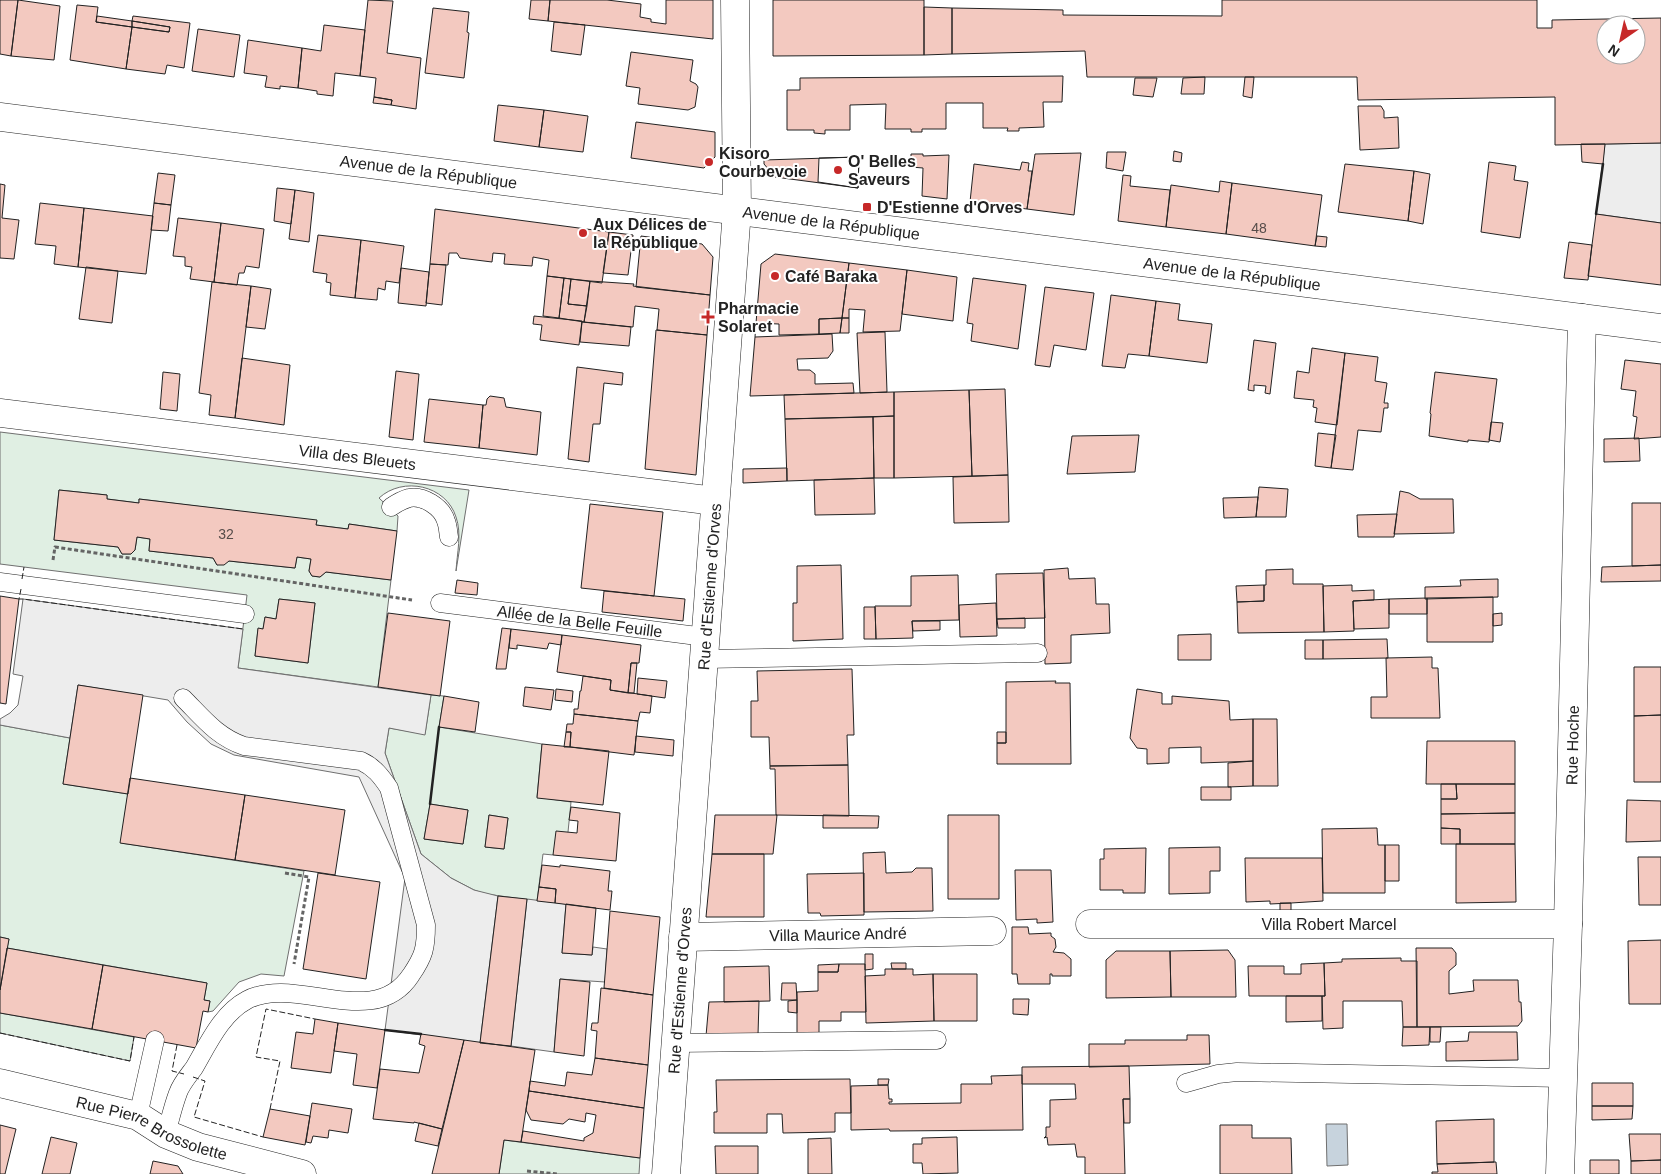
<svg xmlns="http://www.w3.org/2000/svg" width="1661" height="1174" viewBox="0 0 1661 1174" font-family="Arial,sans-serif">
<style>
.green{fill:#e0efe3;stroke:#6f6f6f;fill-rule:evenodd}
.parking{fill:#ededed;stroke:#6f6f6f}
.water{fill:#c7d3dd;stroke:#6f6f6f}
.building{fill:#f3c9c0;stroke:#222;fill-rule:evenodd}
.lines{fill:none;stroke-linecap:round;stroke-linejoin:round}
.lane-casing{stroke:#222;stroke-width:19}
.street-casing{stroke:#222;stroke-width:29}
.secondary-casing{stroke:#222;stroke-width:29}
.path{stroke:#646464;stroke-width:3;stroke-dasharray:4 2.5;stroke-linecap:butt}
.lane{stroke:#fff;stroke-width:18}
.street{stroke:#fff;stroke-width:28}
.secondary{stroke:#fff;stroke-width:28}
.fence{stroke:#222;stroke-width:1;stroke-dasharray:6 2.5;stroke-linecap:butt}
.wall{stroke:#222;stroke-width:2.5}
.poi-dot{fill:#c62828;stroke:#fff;stroke-width:2}
.labels{text-anchor:middle;stroke-width:4;stroke-linejoin:round;paint-order:stroke}
.number-label{font-size:14px;fill:#564c4a}
.poi-label{font-size:16px;font-weight:bold;fill:#222;stroke:#fff;text-anchor:start}
.street-label{font-size:16px;fill:#222;stroke:#fff}
</style>
<rect width="100%" height="100%" fill="#fff"/>
<!-- green -->
<path class="green" d="M0 432 469 490 456 571C457 553 462 534 456 517 446 485 403 476 379 498L398 516 397 531 349 524 348 529 316 525 317 521 139 499V503L107 499V495L59 490 54 540 118 547 122 554H131L135 550 137 537 150 539 149 551 213 558 217 565 229 561 295 568 297 557 311 559 309 571 312 576 320 577 326 572 391 580 378 687 238 668 247 595 0 564ZM279 599 315 603 308 663 255 656 258 629H263L265 617 276 619Z
M431 695 444 696 439 727 542 744 537 797 571 802 568 832 553 855 543 854 537 901 486 894 474 890 451 878 421 854 385 753 389 728 425 734ZM430 804 468 810 463 844 424 839ZM489 815 508 818 504 849 485 847Z
M0 725 70 738 63 784 128 794 121 843 304 871 284 976 261 974 239 982 213 1011 208 1012 210 1001 204 1000 207 983 7 948 9 939 0 937Z
M0 1013 134 1037 130 1061 0 1033Z
M504 1140 640 1158 639 1174H499Z"/>
<!-- parking -->
<path class="parking" d="M1661 143V223L1596 214 1605 144Z
M23 599 243 629 238 668 431 695 425 735 389 728 385 753 421 854 451 878 474 890 498 896 480 1043 385 1030 405 878 359 777 234 755 211 744 187 722 168 700 78 685 70 738 0 725V719L10 713 18 705 23 676 13 674Z
M527 899 566 904 562 953 592 955 593 947 607 949 605 982 560 979 554 1052 511 1046Z"/>
<!-- water -->
<path class="water" d="M1326 1124H1347L1348 1165 1327 1166Z"/>
<!-- building -->
<path class="building" d="M0 0H18L11 56 0 54Z
M18 0 60 6 54 60 11 56Z
M368 0 393 1 387 53 421 58 416 109 391 105 392 100 374 97 376 78 360 76Z
M531 0H550L548 21 529 19Z
M550 0H607L641 4 640 17 651 19V22L666 24V0H713V39L548 21Z
M773 0H924V55L773 56Z
M1222 0H1537V28H1552V20L1661 18V143L1555 145V97L1358 100 1357 77H1087L1085 51 952 54V8L1063 10V15L1222 16ZM1606 25H1636V55H1606Z
M77 5 98 7 96 22 132 27 126 69 70 60Z
M924 7 952 8V54L924 55Z
M433 8 469 12 467 32 469 33 464 78 425 73Z
M97 16 132 21V27L96 22Z
M133 16 190 23 184 68 167 65 165 74 126 69 132 27 169 32 170 27 132 21Z
M132 21 170 27 169 32 132 27Z
M554 22 585 25 581 55 551 51Z
M324 25 365 30 360 76 335 73 333 96 317 94V91L298 88 302 48 321 51Z
M198 29 240 35 234 77 192 71Z
M248 40 302 48 298 88 280 86V89L265 87 267 76 244 73Z
M631 52 693 60 690 81 696 84 698 87 695 107 688 110 638 104 640 88 626 86Z
M1063 76 1062 102H1043L1044 127 1019 128V131H1007L1008 128H983V103H946V129H922V132H911V129H885L886 104 850 105V130H825V134L814 133V130H787V90H800V78Z
M1205 77 1204 94H1181L1183 78Z
M1245 77H1254L1252 98 1243 96Z
M1135 78H1157L1153 97 1133 95Z
M374 97 392 100 391 105 373 103Z
M498 105 544 110 539 147 494 141Z
M1358 106H1381L1384 111V118L1398 117 1399 148 1360 150Z
M544 110 588 116 583 152 539 147Z
M636 122 715 132V157L704 168 631 158Z
M1581 144H1605L1603 164 1582 162Z
M1174 151 1182 153 1181 162 1173 161Z
M1107 152H1126L1123 171 1106 168Z
M1081 153 1074 215 1027 209 1035 154Z
M911 154H923V156L949 155 947 199 922 196 923 168 911 167Z
M859 157 858 188 775 177 764 164V160Z
M859 157 858 188 818 182 819 158Z
M1022 162 1029 163 1028 171H1032L1027 209 970 202 974 164 1020 170Z
M1489 162 1516 166 1514 180 1528 182 1520 238 1481 232Z
M1345 164 1414 171 1408 221 1338 212Z
M1414 171 1430 174 1423 224 1408 221Z
M158 173 175 175 171 205 154 203Z
M1123 175 1131 176 1130 186 1170 190 1166 227 1118 221Z
M1220 181 1232 183 1226 234 1166 227 1171 185 1219 192Z
M1232 183 1322 195 1315 246 1226 234Z
M0 184 5 185 2 218 19 220 14 259 0 258Z
M277 188 295 190 291 224 274 221Z
M295 190 314 193 309 242 289 239Z
M40 203 84 208 78 267 54 264 56 246 35 244Z
M154 203 171 205 168 231 151 230Z
M84 208 153 216 146 274 78 267Z
M435 209 609 232 602 283 547 276 549 260 533 257 532 266 504 264 505 254 493 253 492 262 460 258 457 253H449L448 265 430 264Z
M1596 214 1661 223V285L1588 276Z
M178 218 221 223 214 282 190 279 192 267 185 266V257L173 256Z
M221 223 264 229 259 268 246 266 244 273H239L237 285 214 282Z
M609 232 633 235 628 275 603 273Z
M318 235 361 240 355 298 330 295 331 283 326 282 327 274 313 272Z
M641 236 702 244 713 257 710 295 636 287Z
M1317 236 1327 237 1326 247 1315 246Z
M361 240 404 246 399 283 386 281 385 290 378 288 377 300 355 298Z
M1569 242 1592 245 1588 280 1564 278Z
M775 254 849 263 842 318 819 319V334L779 335V324L756 323 761 264Z
M849 263 907 270 900 331 863 332 865 310 849 309V318H842Z
M430 264 446 265 442 305 426 303Z
M86 267 118 271 112 323 79 319Z
M401 268 429 272 426 306 398 303Z
M907 270 957 277 953 321 902 314Z
M547 276 564 278 559 318 543 316Z
M564 278 571 279 568 304 587 306 584 322 559 318Z
M973 278 1026 285 1018 349 971 341 973 324 967 323Z
M571 279 590 281 587 306 568 304Z
M590 281 634 284 633 286 710 295 707 335 657 330 659 309 635 306 633 327 584 322Z
M212 282 251 286 235 418 209 415 211 395 199 393Z
M251 286 271 289 265 329 246 327Z
M1045 287 1094 293 1086 350 1054 345 1050 367 1035 365Z
M1111 295 1156 301 1149 356 1128 354 1125 368 1102 366Z
M1156 301 1180 304 1178 320 1212 324 1207 363 1149 356Z
M534 316 582 321 579 345 540 340 542 325 533 324Z
M842 318H849V333H840Z
M842 318 840 333 819 334V319Z
M582 322 631 327 629 346 580 342Z
M656 330 707 335 696 475 645 469Z
M885 332 887 392 860 393 857 333Z
M832 334 833 351 828 358 797 359 798 370H810L815 374V384L853 383 854 393 750 396 755 337Z
M1254 340 1276 343 1270 394 1265 393 1266 386 1254 385V391L1248 390Z
M1312 348 1345 353 1337 425 1315 422 1317 408 1313 407 1314 400 1294 398 1297 371 1309 373Z
M1345 353 1378 357 1375 381 1387 383 1384 403H1388V408H1384L1381 432 1358 430 1353 470 1331 468Z
M242 358 290 365 284 425 235 418Z
M1625 360 1661 364V437L1634 439 1637 417 1633 416 1636 391 1621 389Z
M577 367 623 373 622 385 604 383 600 424H593L589 462 568 459Z
M396 371 419 374 413 440 389 437Z
M163 372 180 374 177 411 160 409Z
M1435 372 1497 379 1489 442 1468 440V442L1429 436 1431 414 1430 413Z
M1005 389 1008 475 972 476 969 390Z
M969 390 972 476 894 478V392Z
M894 392V416L785 419 784 395Z
M490 396 504 398 506 407 541 412 537 455 479 448 483 405H486L487 399Z
M429 399 483 405 479 448 424 442Z
M894 416V478H874L873 417Z
M873 417 874 478 787 481 785 419Z
M1491 422 1503 423 1500 442 1489 440Z
M1318 433 1336 435 1331 468 1315 466Z
M1139 435 1135 472 1067 474 1072 436Z
M1639 438 1640 461 1604 462V439Z
M787 468V481L743 483V469Z
M1008 475 1009 522 954 523 953 477Z
M874 478 875 514 815 515 814 480Z
M1259 487 1288 489 1286 517H1256Z
M59 490 107 495V499L139 503V499L317 520 316 525 348 529 349 524 397 531 391 580 326 572 320 577 312 576 309 571 311 559 297 557 295 568 229 561 224 565H217L213 558 149 551 150 539 137 537 135 550 131 554H122L118 547 54 540Z
M1400 491 1409 493 1420 499H1453L1454 533 1394 534Z
M1258 497 1256 517 1224 518 1223 498Z
M1632 503H1661V565L1632 566Z
M590 504 663 512 654 596 581 588Z
M1397 514 1394 537H1358L1357 515Z
M841 565 843 639 793 641V603H797V566Z
M1661 565V581L1601 582 1602 567Z
M1068 568 1069 579 1095 578 1096 604H1109L1110 633 1071 635V663L1045 664 1044 570Z
M1293 569V584H1323L1324 632 1238 633 1237 602 1264 601V585H1266V570Z
M1043 573 1045 618 997 619 996 574Z
M958 575 959 620 912 621 913 638 876 639 875 606H911V576Z
M1498 579V597L1425 599V587L1461 586 1460 580Z
M457 580 478 583 477 595 455 593Z
M1264 585V601L1237 602 1236 586Z
M1352 585V591L1374 590V600L1353 601 1354 631 1324 632 1323 586Z
M604 591 685 599 683 621 602 612Z
M0 596 19 599 6 704 0 703Z
M1493 597V642H1427V598Z
M1427 598V614H1389V599Z
M279 599 315 603 308 663 255 656 258 628 263 629 265 617 276 619Z
M1389 599V628L1354 629 1353 601Z
M996 603 997 636 960 637 959 605Z
M864 607H875L876 639H864Z
M388 613 450 621 440 696 378 687Z
M1502 613V625L1493 626V614Z
M1025 618V628H998L997 619Z
M912 621H940V630L913 631Z
M502 628 511 629 506 669H496Z
M511 629 562 635 561 645 549 643 547 649 517 645V649L509 648Z
M1211 634V660H1178V635Z
M562 635 641 645 639 663H631L628 693 610 690 611 680 557 672Z
M1387 639 1388 658 1323 659V640Z
M1305 640H1323V659H1305Z
M1432 657V668H1438L1440 718H1371V697H1387L1386 658Z
M631 663H637L634 693H628Z
M1634 667H1661V715L1634 716Z
M852 669 854 735H847L848 765 770 766 769 737H751V701H758L757 671Z
M583 676 611 680 610 690 652 696 650 713 640 712 638 721 574 714V709H578L580 691H581Z
M638 678 667 681 665 698 637 694Z
M1056 681 1055 683H1070L1071 764H997V743H1006V682Z
M78 685 143 695 128 794 63 784Z
M525 687 554 690 551 710 523 706Z
M556 689 573 691 572 702 555 700Z
M1137 689 1162 693V704H1172V696L1229 701 1230 720 1253 719V761L1201 763V747L1169 748V763L1147 764V749L1137 748 1130 738Z
M444 696 479 702 475 732 439 727Z
M574 714 638 721 634 755 570 747 571 732H566L567 724H573Z
M1661 715V782H1634V716Z
M1253 719H1277L1278 786H1253Z
M566 732H571L570 747H564Z
M997 732H1006V743H997Z
M636 736 674 740 673 756 635 752Z
M1427 741H1515V784H1426Z
M542 744 609 751 603 805 537 798Z
M1253 761V786L1228 787V763Z
M848 765 849 816 776 815 775 769H770V766Z
M130 778 245 795 235 860 120 843Z
M1441 784H1456L1457 799H1441Z
M1456 784H1515V813L1441 814V799H1457Z
M1201 787H1231V800H1201Z
M245 795 345 810 335 875 235 860Z
M1627 800 1661 801V841L1626 842Z
M430 804 468 810 463 844 424 839Z
M571 807 620 813 616 861 553 855 556 831 577 833 578 821 569 820Z
M1515 813V844H1460V829L1441 828V814Z
M489 815 508 818 504 849 485 847Z
M715 815H777L773 854H712Z
M823 815 879 816 878 828H823Z
M948 815H999V899H948Z
M1377 828 1378 845H1385V893H1323L1322 829Z
M1441 828 1460 829V844H1441Z
M1456 844H1515L1516 902 1456 903Z
M1385 845H1399V881H1385Z
M1220 847V871H1210V893L1169 894V848Z
M1146 848 1145 893H1123V890H1100V859H1104V849Z
M885 852 886 873 912 872 916 868H932L933 911 864 912 863 853Z
M712 854H764V917H706Z
M1638 857H1661V905H1639Z
M1245 858H1322L1323 901 1291 903 1270 904V901L1246 902Z
M542 865 560 867V865L610 871 608 891H612L610 910 555 903 556 889 539 887Z
M1015 870H1051L1053 922 1037 923V919L1016 920Z
M318 873 380 882 366 979 303 969Z
M864 873V915L821 916 820 913H808L807 874Z
M539 887 556 889 555 903 537 901Z
M498 896 527 899 511 1046 480 1043Z
M1280 903H1291V912H1280Z
M566 904 596 908 592 955 562 953Z
M610 911 660 917 653 995 604 988Z
M1012 927H1028L1029 934 1051 933V936L1055 939 1056 947 1053 952 1064 953 1071 959V976H1052V974H1050V984H1018L1017 974H1012Z
M0 937 9 939 0 990Z
M1661 940V1004H1629L1628 941Z
M7 948 103 965 92 1029 0 1013V990Z
M1416 948H1452L1456 953V965L1449 971V994L1474 991 1473 980H1518L1519 1002H1521L1522 1021 1518 1026 1417 1027Z
M1228 950 1235 960 1236 997H1171L1170 951Z
M1116 951H1170L1171 997 1106 998V960Z
M865 954H873V969L865 970Z
M1401 958V961H1417V1027H1403L1402 1001H1343V1028L1323 1029 1322 996H1325L1324 963 1342 962V959Z
M891 963H906V969H892Z
M1324 963 1325 996H1249L1248 966H1284V974H1301V964Z
M839 964H865L866 1012H841V1021H819V1034L797 1035V992L818 991V972H838Z
M839 964 838 972H818V965Z
M103 965 207 983 204 1000 210 1001 208 1012 203 1011 196 1048 92 1029Z
M769 966 770 1001 724 1002V967Z
M885 969H913V975L933 974 934 1021 866 1023 865 976 885 975Z
M933 974H977V1021H934Z
M560 979 590 982 584 1056 554 1052Z
M782 983H796L797 1000H781Z
M601 988 653 995 648 1065 595 1058 597 1031 591 1030 592 1023H598Z
M1286 996H1322V1021L1286 1022Z
M1013 999H1029L1028 1015 1013 1014Z
M797 1000V1013L788 1012V1001Z
M759 1001 758 1035 706 1036 709 1002Z
M315 1019 338 1023 331 1073 291 1068 296 1032 313 1034Z
M338 1023 385 1030 377 1088 353 1085 357 1054 334 1051Z
M1403 1027H1430L1429 1045 1402 1046Z
M1430 1027H1441L1440 1042H1430Z
M1469 1032H1517L1518 1060 1446 1061V1042L1468 1041Z
M421 1034 464 1040 442 1129 414 1122V1123L373 1119 380 1069 419 1073 425 1046 419 1044Z
M1187 1035H1209L1210 1064 1089 1067V1044H1125V1040H1187Z
M464 1040 535 1050 521 1142 504 1140 499 1174H432Z
M595 1058 648 1065 644 1108 529 1091 530 1081 565 1086 567 1072 592 1075Z
M1129 1066 1130 1099H1123L1125 1174H1085V1157H1077L1075 1144 1048 1145 1047 1137 1044 1138 1046 1136V1127H1050V1100L1076 1099 1075 1084H1022V1067Z
M1022 1075 1023 1130 890 1131 889 1129 851 1130V1086L888 1085 889 1099H892V1102H889V1104L961 1103V1084H992L991 1076Z
M850 1079 851 1113H835V1132L783 1133 782 1114H767V1133H714V1112H717L716 1080Z
M878 1079H889L888 1085H878Z
M1592 1083H1633V1106H1592Z
M529 1091 644 1108 640 1158 521 1142 523 1131 584 1141V1138L593 1133 596 1115 586 1113 585 1122 569 1119 563 1124 531 1120 526 1110Z
M1123 1099H1130V1123H1124Z
M312 1103 352 1109 348 1133 329 1130 328 1138 313 1136 311 1143 306 1142Z
M1592 1106H1633L1632 1119 1592 1120Z
M270 1109 310 1116 305 1145 263 1137Z
M1494 1119V1162L1437 1164 1436 1121Z
M419 1123 442 1129 438 1146 415 1141Z
M0 1125 16 1129 5 1174H0Z
M1220 1125H1252V1138H1291L1292 1174H1220Z
M1629 1134H1661V1160L1631 1161Z
M51 1137 77 1143 70 1174H42Z
M957 1137 958 1173 923 1174 922 1163H913V1144H922V1138Z
M831 1138 832 1174H808V1139Z
M715 1146H758V1174H716Z
M1590 1160H1619V1174H1590Z
M1661 1160V1174H1631V1161Z
M153 1161 178 1166 183 1174H150Z
M1496 1162 1497 1174H1432V1172H1438L1437 1164Z"/>
<g class="lines">
<defs>
<g id="lane">
<path d="M391 507C397 503 402 500 409 498 423 495 442 507 446 521 448 526 448 531 449 537"/>
<path d="M0 582 245 614"/>
<path id="s1" d="M440 603 705 637"/>
<path d="M703 659 1038 653"/>
<path d="M676 1043 937 1040"/>
<path d="M1186 1083 1218 1074 1237 1072 1563 1078"/>
<path d="M138 1116 155 1040"/>
<path d="M166 1134C170 1120 173 1106 178 1093 181 1084 188 1076 194 1068 208 1044 222 1013 247 1000 296 974 374 1032 411 975 424 956 426 948 426 925L389 788C381 776 374 767 361 761L244 746C217 737 202 717 183 698"/>
</g>
<g id="street">
<path id="s2" d="M0 413 715 501"/>
<path id="s3" d="M1090 924H1568"/>
<path id="s4" d="M683 937 992 931"/>
<path id="s5" d="M0 1083 138 1116 166 1134 198 1147 302 1174"/>
<path id="s6" d="M666 1174 737 210 735 0"/>
<path id="s7" d="M1560 1174 1568 924 1582 318"/>
</g>
<g id="secondary">
<path id="s8" d="M0 117 1661 328"/>
</g>
</defs>
<!-- lane casing -->
<use href="#lane" class="lane-casing"/>
<!-- street casing -->
<use href="#street" class="street-casing"/>
<!-- secondary casing -->
<use href="#secondary" class="secondary-casing"/>
<!-- path -->
<path class="path" d="M53 560 55 547 412 600
M285 873 309 877 294 964
M527 1171 558 1174"/>
<!-- lane -->
<use href="#lane" class="lane"/>
<!-- street -->
<use href="#street" class="street"/>
<!-- secondary -->
<use href="#secondary" class="secondary"/>
<!-- fence -->
<path class="fence" d="M755 337 756 323
M22 579 24 567
M21 589 19 599H23L243 629
M0 1033 130 1061 134 1037
M177 1045 172 1071 184 1074
M193 1077 205 1081 194 1117 263 1137
M270 1109 280 1061 256 1057 266 1009 315 1019"/>
<!-- wall -->
<path class="wall" d="M1596 214 1603 164
M430 804 439 727
M385 1030 421 1034"/>
</g>
<!-- markers -->
<g class="poi-dot">
<circle cx="709" cy="162" r="5"/>
<circle cx="838" cy="170" r="5"/>
<rect x="862" y="202" width="10" height="10" rx="2.5"/>
<circle cx="583" cy="233" r="5"/>
<circle cx="775" cy="276" r="5"/>
<path d="M705.5 309.5h5v5h5v5h-5v5h-5v-5h-5v-5h5z"/>
</g>
<g class="labels">
<!-- number labels -->
<g class="number-label">
<text x="1259" y="233">48</text>
<text x="226" y="539">32</text>
</g>
<!-- poi labels -->
<g class="poi-label">
<text x="719" y="159">Kisoro<tspan x="719" dy="18">Courbevoie</tspan></text>
<text x="848" y="167">O' Belles<tspan x="848" dy="18">Saveurs</tspan></text>
<text x="877" y="213">D'Estienne d'Orves</text>
<text x="593" y="230">Aux Délices de<tspan x="593" dy="18">la République</tspan></text>
<text x="785" y="282">Café Baraka</text>
<text x="718" y="314">Pharmacie<tspan x="718" dy="18">Solaret</tspan></text>
</g>
<!-- street labels -->
<g class="street-label">
<text dy="6" stroke="none"><textPath href="#s8" startOffset="432">Avenue de la République</textPath></text>
<text dy="6" stroke="none"><textPath href="#s8" startOffset="838">Avenue de la République</textPath></text>
<text dy="6" stroke="none"><textPath href="#s8" startOffset="1242">Avenue de la République</textPath></text>
<text dy="6" stroke="none"><textPath href="#s2" startOffset="360">Villa des Bleuets</textPath></text>
<text dy="6" stroke="none"><textPath href="#s6" startOffset="589">Rue d'Estienne d'Orves</textPath></text>
<text dy="6" stroke="none"><textPath href="#s1" startOffset="141">Allée de la Belle Feuille</textPath></text>
<text dy="6" stroke="none"><textPath href="#s7" startOffset="429">Rue Hoche</textPath></text>
<text dy="6" stroke="none"><textPath href="#s3" startOffset="239">Villa Robert Marcel</textPath></text>
<text dy="6" stroke="none"><textPath href="#s4" startOffset="155">Villa Maurice André</textPath></text>
<text dy="6" stroke="none"><textPath href="#s6" startOffset="184">Rue d'Estienne d'Orves</textPath></text>
<text dy="6" stroke="none"><textPath href="#s5" startOffset="159">Rue Pierre Brossolette</textPath></text>
</g>
</g>
<!-- north arrow -->
<g transform="translate(1621 40) rotate(214)"><circle r="24" fill="#ffffff" stroke="#a7a7a7"/>
<path d="M0-4L9 19L0 12L-9 19Z" fill="#c62828"/>
<text y="-8" font-size="14" font-weight="bold" text-anchor="middle" fill="#222222">N</text>
</g>
</svg>
